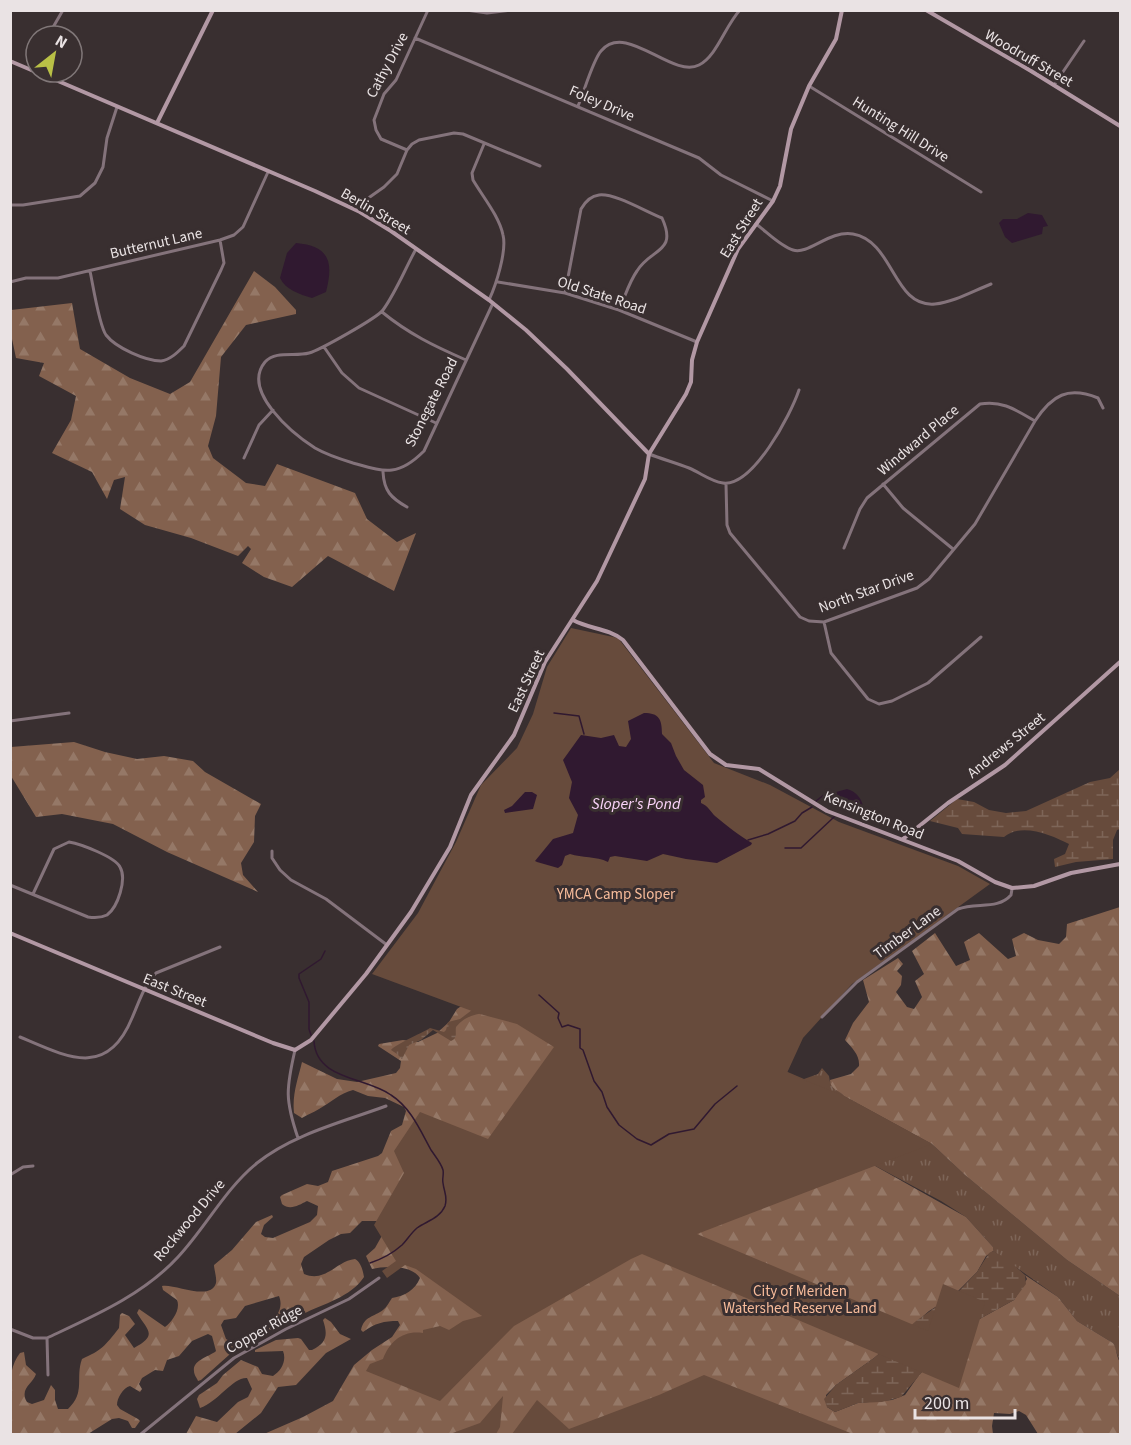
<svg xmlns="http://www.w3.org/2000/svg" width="1131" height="1445" viewBox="0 0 1131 1445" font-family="'Source Sans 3',sans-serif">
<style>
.grass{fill:url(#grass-tufts)}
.forest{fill:url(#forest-firs)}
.wetland{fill:url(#wetland-marsh)}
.park{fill:#674b3c}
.water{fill:#301930}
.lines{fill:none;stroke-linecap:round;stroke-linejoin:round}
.stream{stroke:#301930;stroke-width:1.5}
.street{stroke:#84737b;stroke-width:3}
.secondary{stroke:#b298a4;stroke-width:4}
.labels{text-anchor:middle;stroke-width:6;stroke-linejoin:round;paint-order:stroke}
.street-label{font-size:15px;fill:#eae3e4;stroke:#392f30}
.park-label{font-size:15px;fill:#f8bc9b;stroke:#392f30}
.water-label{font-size:16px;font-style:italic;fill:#fbd4fa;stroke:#392f30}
</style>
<defs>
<pattern id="grass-tufts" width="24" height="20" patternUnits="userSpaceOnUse" patternTransform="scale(1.5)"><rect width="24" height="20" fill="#674b3c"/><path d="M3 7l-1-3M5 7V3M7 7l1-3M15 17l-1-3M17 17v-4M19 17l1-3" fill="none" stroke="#7d6558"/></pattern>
<pattern id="forest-firs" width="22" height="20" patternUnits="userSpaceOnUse" patternTransform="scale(1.5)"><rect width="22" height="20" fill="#83614e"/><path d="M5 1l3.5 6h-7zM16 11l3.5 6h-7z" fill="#957867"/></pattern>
<pattern id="wetland-marsh" width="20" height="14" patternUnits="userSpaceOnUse" patternTransform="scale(1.5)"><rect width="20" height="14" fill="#674b3c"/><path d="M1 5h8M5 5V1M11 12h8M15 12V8" fill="none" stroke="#7d6558"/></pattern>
</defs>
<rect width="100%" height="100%" fill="#392f30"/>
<!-- grass -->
<path class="grass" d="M564 976 804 1079 818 1074 822 1068 829 1076 830 1082 844 1096 932 1144 965 1175 1067 1260 1120 1296V1362L1113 1343 1077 1321 1058 1297 993 1251V1247L966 1217 941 1201 868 1162Z"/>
<!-- forest -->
<path class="forest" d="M254 271 275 287 296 310V314L246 325 221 357 216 416 208 446 213 458 246 483 265 486 277 464 355 493 367 519 397 542 416 533 394 591 328 556 292 587 264 577 242 563 251 549 248 546 238 556 191 538 145 525 120 509 125 477 114 480 107 499 92 472 52 453 71 420 76 396 39 376 44 363 16 358 11 334V310L72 303 80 349 130 378 170 394 190 382Z
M74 742 105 752 137 759 164 756 193 761 205 772 261 804 255 816 254 842 241 863 243 875 258 892 167 852 113 824 62 814 36 817 11 776V747Z
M1120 907V1296L1067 1260 965 1175 932 1144 844 1096C839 1090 830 1089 830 1080L851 1074 859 1066C860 1055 852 1048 845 1040L853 1023 869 1002 863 980 898 958 903 964 897 971 902 976 901 985 896 992 907 1007 914 1009 922 997 915 981 924 974 912 951 935 933 956 966 970 960 964 942 979 933 1008 959 1016 956 1012 939 1024 933 1038 940 1059 944 1066 937 1067 924Z
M467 1002 868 1162 966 1217 993 1247V1251L986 1256 977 1272 953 1296 929 1311 874 1358 836 1385 826 1395 827 1407 835 1412 858 1403 892 1400 905 1395 919 1375 967 1326 1014 1300 1027 1279 1025 1275 1058 1297 1077 1321 1113 1343C1117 1349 1116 1356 1120 1362V1434H1038L1026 1415 1019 1411 1010 1414 994 1413 992 1426 993 1434H264L303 1417 333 1401 354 1365 372 1350 392 1337 400 1325 398 1321C384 1321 375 1323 363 1332L361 1330C364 1316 374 1317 383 1310 387 1307 389 1302 392 1298 405 1296 415 1290 420 1278 412 1265 385 1266 372 1269L366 1256 375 1248 384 1232 377 1221H362L350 1233 341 1234 329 1240 304 1257 301 1264 304 1274C326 1283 336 1261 355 1259 361 1262 363 1271 364 1277 351 1297 323 1304 303 1314 293 1320 284 1325 274 1332L269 1329V1327C276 1316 284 1309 279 1296L245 1306 236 1318 224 1320 221 1325 226 1339 239 1346 201 1380 198 1381C197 1378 194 1375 194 1371 192 1360 211 1356 216 1351L212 1336 208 1334 192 1341 179 1356 167 1360 163 1371 155 1370 142 1378 139 1384 142 1389 140 1392 130 1386C123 1388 117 1398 117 1405L120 1409 138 1419 140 1421 135 1428H132L128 1421 119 1418 112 1419 88 1434H11C11 1410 4 1373 20 1353L24 1352 26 1365 36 1374C33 1384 19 1388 27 1402L32 1404 44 1400 51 1385 55 1390V1400L58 1409H68C86 1392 75 1378 82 1359 102 1350 105 1346 119 1328L120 1315 122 1313 129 1316 135 1324 125 1335 134 1348C158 1335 148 1331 137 1313L139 1309 165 1327C172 1322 181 1309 177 1300L163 1290 162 1286C173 1283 211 1302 216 1283 217 1278 214 1269 214 1265L232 1250 256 1222 272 1215 273 1217 264 1225 261 1234 265 1237 273 1238 310 1222 317 1215 318 1206 307 1201C299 1205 290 1211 282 1204L280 1197 282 1195 307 1184 318 1186 328 1182 332 1171 378 1156 382 1153 391 1131 402 1125 406 1111 404 1107 385 1098 368 1096 353 1090C340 1093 330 1103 319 1109 313 1113 308 1114 302 1118L294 1113C292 1094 298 1079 302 1062L337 1079 357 1082 396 1073 400 1068 401 1061 378 1046 379 1044 403 1040 418 1042 437 1033 449 1022 457 1009Z
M325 1318 331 1322 340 1334 351 1339 326 1353 296 1385 278 1387 261 1413 235 1434H186L196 1416 217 1422 238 1402 248 1397 252 1389 247 1378C233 1377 218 1402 200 1408L197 1399 199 1395 217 1383 223 1375 241 1360 258 1367 262 1374 273 1376C281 1371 287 1361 283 1351L255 1352V1350L276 1340 298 1338 301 1339 309 1350H312C327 1343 328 1335 323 1320Z"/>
<!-- wetland -->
<path class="wetland" d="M1120 769V829L1117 830 1113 840V859L1076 862 1055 867 1054 859 1065 854 1069 844C1052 835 1021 822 1004 837L962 834 958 828 930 821 957 799 974 802 989 810 1006 813 1026 811 1090 782 1110 778Z
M472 1010 487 1012C474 1015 465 1016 456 1027 455 1033 458 1038 451 1041L433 1030 421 1040 409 1045 402 1059 397 1054 391 1050C396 1044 420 1034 430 1028L444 1032 446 1030 448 1022 460 1019Z
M993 1251 1007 1259 1025 1275 1026 1284 1014 1300 967 1326 923 1371 901 1397 882 1402 858 1403 835 1412 827 1407 824 1399 836 1385 874 1358 916 1321 960 1290 977 1272 989 1253Z"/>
<!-- park -->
<path class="park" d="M571 628 618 638 714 763 770 785 839 822 958 866 990 884 852 984 803 1038 787 1073 844 1096 932 1144 697 1234 928 1331 943 1284 985 1302 959 1388 642 1254 631 1259 514 1326 440 1401 366 1371 370 1364 383 1359C390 1341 403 1330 423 1333V1330L440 1326 449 1330 463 1321 482 1316 416 1269 405 1265 387 1278 382 1271 396 1261 374 1225 404 1173 394 1151 420 1112 488 1139 554 1047 517 1024 480 1014 372 974 418 913 456 842 481 785 517 748 533 714 547 667Z
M704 1375 853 1434H512L537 1400 569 1429 659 1395Z
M503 1396 500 1427 496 1434H450L480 1423Z"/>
<!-- water -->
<path class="water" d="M1028 213 1042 215 1048 226 1043 227 1042 234 1012 243 1005 237 999 223 1003 219H1017Z
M296 243C329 246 334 261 326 292L312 298C299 294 286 290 280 278L287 253Z
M644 713C659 713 662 719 662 734L671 743 676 756 684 770 703 785 705 797 701 800V803C708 806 710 811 715 816 726 825 741 837 752 843L751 845 717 863 686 859 663 854 647 861 615 856 610 857 608 862C596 856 582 858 570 854L565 856 562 865 558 868 537 862 535 861 553 839 573 833 578 815 569 798 572 782 563 760 581 735 601 738 614 735 619 746 626 747 631 739 628 721Z
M847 789C855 791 861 797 863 806 854 815 840 806 833 798L836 792Z
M525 792H532L537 795 533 809 505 813 504 810 512 806Z"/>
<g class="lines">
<!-- stream -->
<path class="stream" d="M554 713 579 716 584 734
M816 801 825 794H834
M748 840 768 834 795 821 802 813 812 807
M785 848H801L834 817
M539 995 559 1013 558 1018 562 1027 568 1025 580 1029V1048L583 1050 594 1081 602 1092 607 1107 619 1125 637 1139 651 1145 669 1134 694 1129 715 1104 737 1086
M311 1035 309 1029V1002L299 978V974L321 959 325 951
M314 1041C316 1080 366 1077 391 1095 411 1108 420 1130 431 1150 435 1156 441 1163 443 1170 444 1174 442 1179 443 1183 444 1192 448 1197 445 1206 440 1218 427 1221 417 1228 411 1233 407 1240 402 1245 392 1254 382 1259 370 1263"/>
<!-- street -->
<path class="street" d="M466 10 487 13 512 10
M48 36 63 10
M415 38 699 158 721 175 773 201
M30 69 36 59
M1054 85 1084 41
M809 86 981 192
M578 106C584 92 593 60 601 51 626 21 672 79 699 65 717 56 725 26 740 10
M484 144 472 173 473 180C483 197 499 216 503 235 507 251 496 285 489 300
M407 150 381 139 376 130 374 120 384 94 396 80 428 10
M10 205H23L80 196 95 183 103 167 107 138 117 107
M360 212 367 199 384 187 397 174 407 150 412 144 419 140 454 133 463 134 540 166
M756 224C767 232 780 246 793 250 809 255 829 230 853 234 894 241 893 308 935 304 954 302 973 291 991 284
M416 249C405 269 396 292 383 310 377 318 320 350 309 353 295 357 276 350 265 362 241 391 293 434 315 448 327 455 340 459 353 463 385 472 398 477 424 451L493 303
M90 271C93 285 99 325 106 335 116 348 146 361 161 361 170 360 178 352 184 346L221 270 224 263 220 240
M10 282 26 278H58L220 240 234 235 243 227 268 172
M498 282 565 293 619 310 697 342
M565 293 581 209C585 202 590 196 599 195 615 193 646 212 662 218 678 253 651 248 637 271 629 282 625 297 619 310
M382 312C409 334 434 346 466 360
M324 347 342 373 359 388 436 423
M649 454C662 459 676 463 689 468 701 473 710 481 723 483 753 487 791 414 799 390
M244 458 259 425 273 410
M383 472C384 491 391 498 407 507
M726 484 727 525 730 533 800 617 809 621 824 622 917 588 929 579 975 524 1035 421C1052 395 1068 386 1098 398L1103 408
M883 484 903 508 953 549
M844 548 860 509 867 498 980 404C1002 400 1016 410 1035 421
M824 622 831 653 868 699 879 704 892 701 928 683 981 637
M10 721 69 713
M272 851V858L280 870 291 880 326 899 387 945
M10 885 88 917C95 918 101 918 107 915 118 907 127 879 120 867 115 857 81 844 69 842L54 849 33 894
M822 1017 857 982 958 909C976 902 998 910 1011 895L1012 889
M20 1037C67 1057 107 1079 132 1018 139 1002 144 985 156 973L220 947
M295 1050C286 1089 285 1100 298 1138
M10 1175 23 1167 33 1166
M10 1329 33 1338H47C94 1316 143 1295 178 1257 206 1227 225 1189 257 1163 293 1134 343 1122 386 1106
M47 1338 48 1375
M141 1434 234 1358 286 1329 349 1299 379 1278"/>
<!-- secondary -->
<path class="secondary" d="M926 10 1031 71 1120 126
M10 61 36 72
M37 72 315 191 360 212 391 231 489 300 526 330 567 369 649 454
M157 123 213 10
M573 620C589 629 608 628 623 640L710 754 726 765 759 769 827 811 958 861 995 882 1012 888 1034 886 1071 873 1120 864
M903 839 948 803 1005 765 1120 662
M10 933 273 1043 295 1050 311 1040 366 974 411 912 450 847 471 795 514 735 545 662 597 581 645 479 649 454 686 394 691 382 692 360 697 342 738 249 773 201 780 186 791 129 809 86 836 39 842 10"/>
</g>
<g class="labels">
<!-- street labels -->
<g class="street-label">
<text transform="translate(1029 58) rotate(30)" y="5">Woodruff Street</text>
<text transform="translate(387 65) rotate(-62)" y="5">Cathy Drive</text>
<text transform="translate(602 103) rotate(23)" y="5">Foley Drive</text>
<text transform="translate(901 129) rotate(32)" y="5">Hunting Hill Drive</text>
<text transform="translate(376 211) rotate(30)" y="5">Berlin Street</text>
<text transform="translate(741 228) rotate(-58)" y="5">East Street</text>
<text transform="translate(156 243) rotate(-13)" y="5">Butternut Lane</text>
<text transform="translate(602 295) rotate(18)" y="5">Old State Road</text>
<text transform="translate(431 402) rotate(-63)" y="5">Stonegate Road</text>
<text transform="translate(918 440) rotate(-40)" y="5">Windward Place</text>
<text transform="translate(866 591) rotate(-20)" y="5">North Star Drive</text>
<text transform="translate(526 681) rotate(-65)" y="5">East Street</text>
<text transform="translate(1006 745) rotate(-39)" y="5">Andrews Street</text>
<text transform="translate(874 815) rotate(22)" y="5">Kensington Road</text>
<text transform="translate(907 932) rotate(-36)" y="5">Timber Lane</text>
<text transform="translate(175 990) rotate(22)" y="5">East Street</text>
<text transform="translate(189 1220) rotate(-50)" y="5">Rockwood Drive</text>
<text transform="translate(264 1329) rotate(-29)" y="5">Copper Ridge</text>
</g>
<!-- park labels -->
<g class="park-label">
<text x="616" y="899">YMCA Camp Sloper</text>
<text x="800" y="1296">City of Meriden<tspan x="800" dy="17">Watershed Reserve Land</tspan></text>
</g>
<!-- water labels -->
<g class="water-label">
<text x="636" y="809">Sloper's Pond</text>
</g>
</g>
<!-- border -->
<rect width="1131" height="1445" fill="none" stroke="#eae3e4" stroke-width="24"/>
<!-- north arrow -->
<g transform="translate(54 54) rotate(31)"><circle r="28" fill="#392f30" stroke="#807778" stroke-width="1.5"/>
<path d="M0-4.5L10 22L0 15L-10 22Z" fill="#b9c046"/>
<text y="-9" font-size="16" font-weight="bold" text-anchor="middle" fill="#eae3e4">N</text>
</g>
<!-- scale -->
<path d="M915 1409v9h100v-9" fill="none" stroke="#eae3e4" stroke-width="3"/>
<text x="924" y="1409" font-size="18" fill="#eae3e4" stroke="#392f30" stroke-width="4.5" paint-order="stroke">200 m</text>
</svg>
